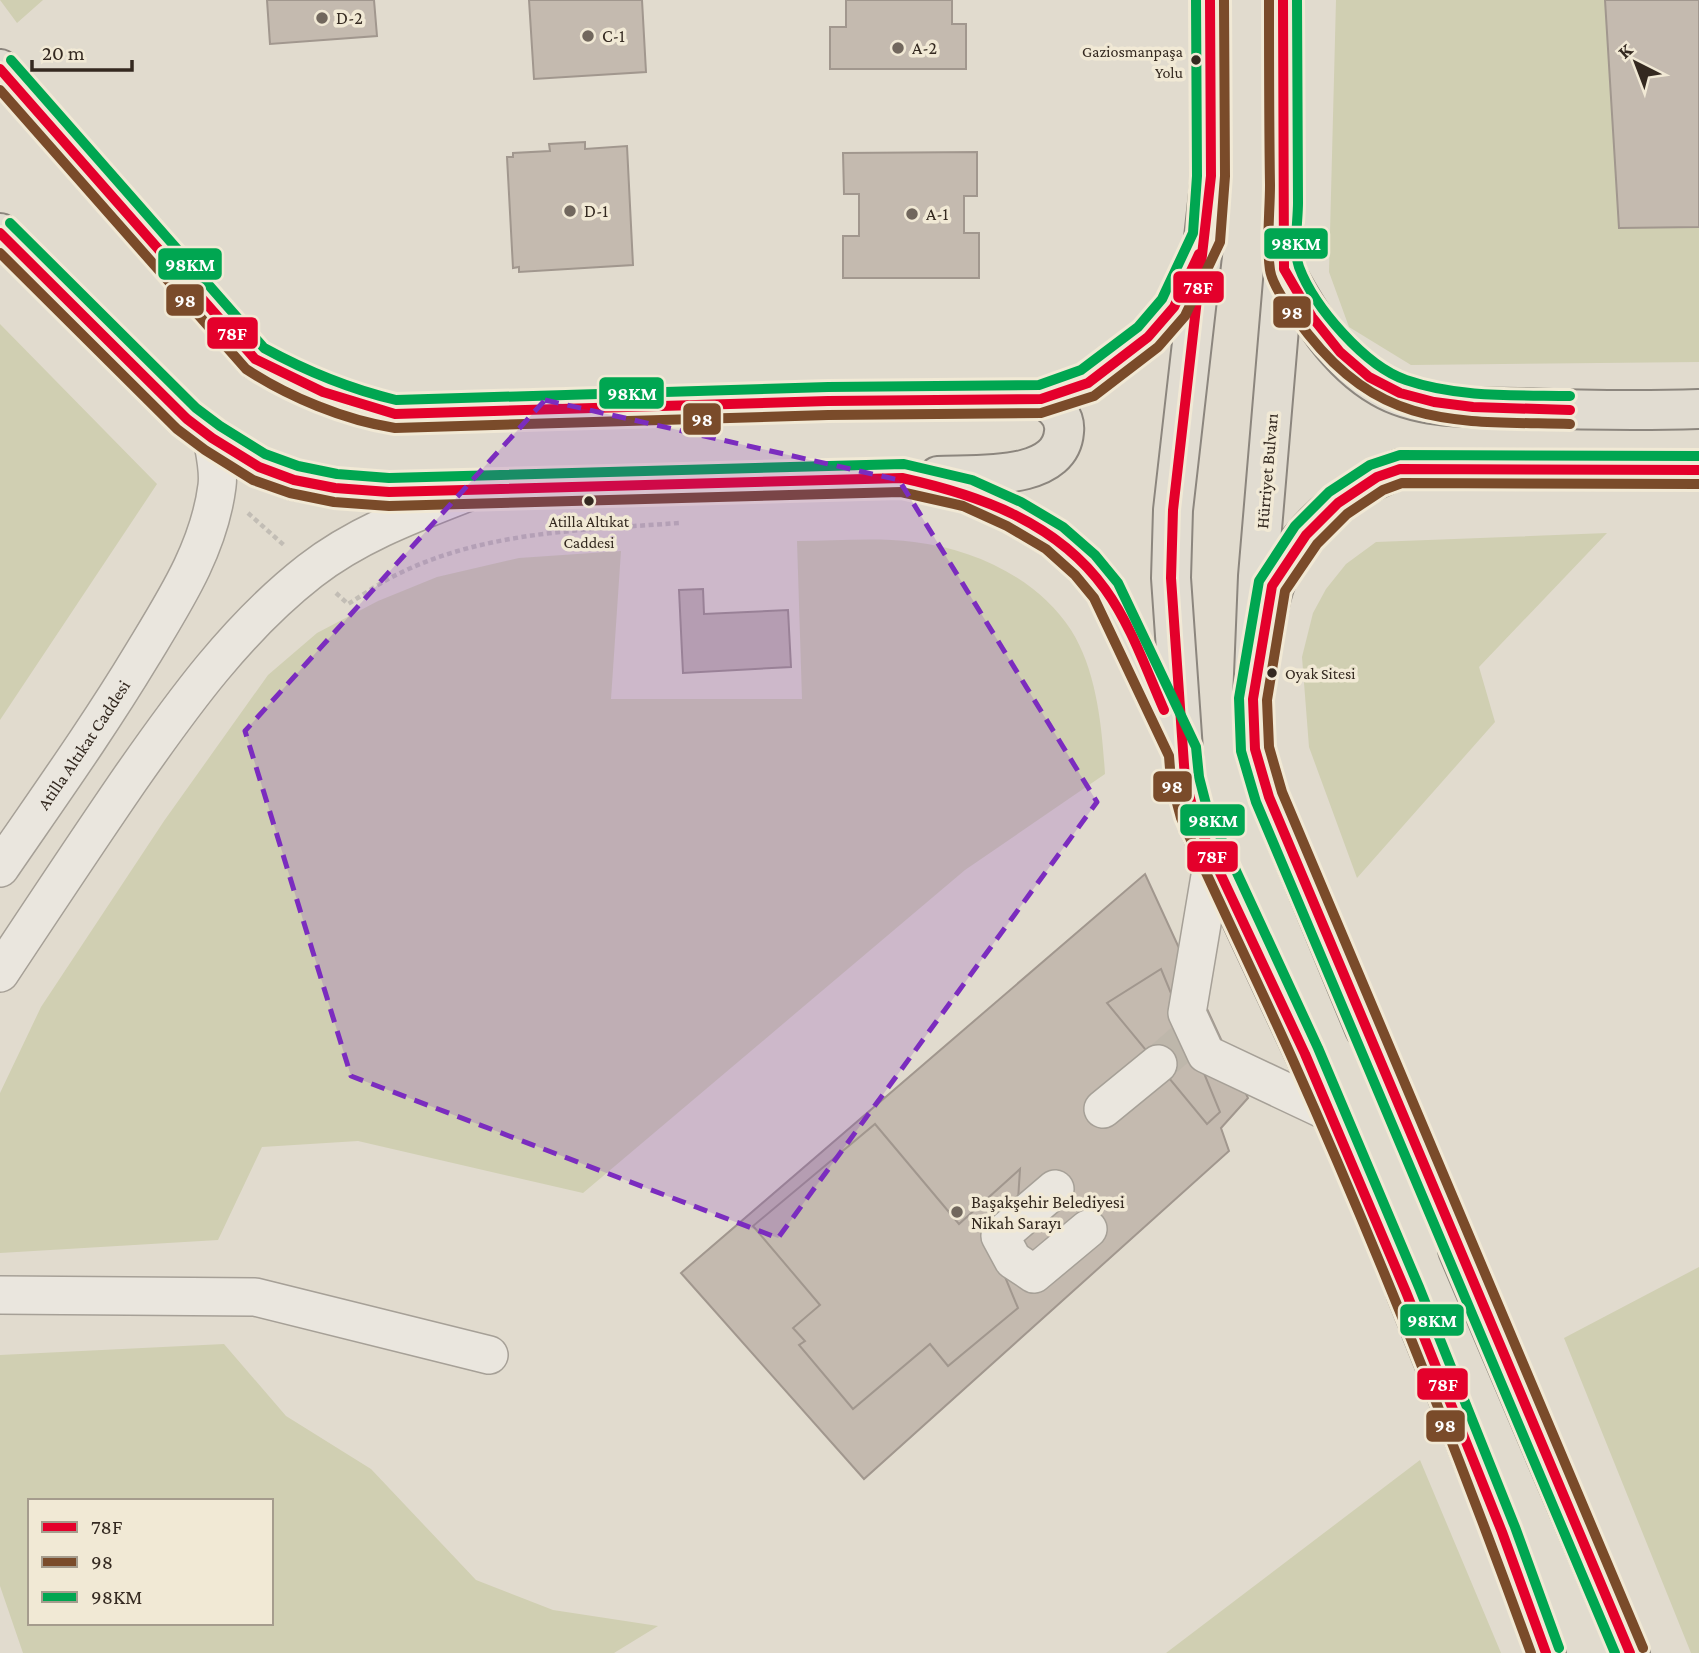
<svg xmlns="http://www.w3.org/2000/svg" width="1699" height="1653" viewBox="0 0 1699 1653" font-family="'Crimson Pro',serif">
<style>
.green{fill:#d0cfb2;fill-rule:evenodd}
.building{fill:#c4baaf;stroke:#a1978e;stroke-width:2}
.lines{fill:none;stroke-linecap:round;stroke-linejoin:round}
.minor-tunnel{stroke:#beb7ab;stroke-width:37;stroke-dasharray:37 18;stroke-linecap:butt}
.major-tunnel{stroke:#beb7ab;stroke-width:38;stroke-dasharray:38 19;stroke-linecap:butt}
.minor-casing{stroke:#a6a097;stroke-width:40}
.major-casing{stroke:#8c867e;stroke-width:42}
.path{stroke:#c2bdb5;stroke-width:4.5;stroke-dasharray:5 3.5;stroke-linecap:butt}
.minor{stroke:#eae6de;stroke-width:37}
.major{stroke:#e1dcd1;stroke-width:38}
.bus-1-casing{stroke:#f1e9d5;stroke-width:16}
.bus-2-casing{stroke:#f1e9d5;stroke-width:16}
.bus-3-casing{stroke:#f1e9d5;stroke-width:16}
.bus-1{stroke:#e4002b;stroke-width:10}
.bus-2{stroke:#7a4b2a;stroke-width:10}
.bus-3{stroke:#00a651;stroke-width:10}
.marked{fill:#7b2cbf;fill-opacity:0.2;stroke:#7b2cbf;stroke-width:5;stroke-dasharray:14 9;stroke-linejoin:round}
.poi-dot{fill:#71675d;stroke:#f1e9d5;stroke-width:2.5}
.bus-dot{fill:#342920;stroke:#f1e9d5;stroke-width:2.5}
.labels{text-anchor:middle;stroke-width:7;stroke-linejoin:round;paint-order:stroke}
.bus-label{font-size:16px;fill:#342920;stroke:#f1e9d5;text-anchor:end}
.poi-label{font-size:18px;fill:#342920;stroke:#f1e9d5;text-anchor:start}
.street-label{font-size:18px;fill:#342920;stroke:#f1e9d5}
.line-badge{stroke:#f1e9d5;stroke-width:2.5}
.badge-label{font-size:19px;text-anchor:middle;font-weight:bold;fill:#fff}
</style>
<rect width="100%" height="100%" fill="#e1dbce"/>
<!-- green -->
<path class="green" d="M0 0H43L17 23Z
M1336 0H1699V362L1411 365 1349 327 1329 272Z
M0 324 157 484 0 720Z
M1607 533 1479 667 1495 722 1357 878 1309 747 1302 657 1313 613 1326 589 1346 564 1376 542Z
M797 541C835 541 876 537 914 542 974 549 1037 578 1071 630 1097 671 1102 728 1105 774L965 870 583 1193 358 1141 262 1147 218 1240 0 1253V1093L41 1007 164 821 268 675 317 633 378 601 437 577 519 558 621 551 611 699H802Z
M1699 1267V1653H1691L1564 1338Z
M224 1344 286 1416 371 1469 476 1580 553 1610 658 1626 614 1653H23L0 1586V1355ZM30 1501H271V1623H30Z
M1420 1460 1501 1653H1166Z"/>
<!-- building -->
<path class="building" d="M267 0H374L377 36 270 44Z
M529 0H642L646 72 534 79Z
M846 0H952V24H966V69H830V27H846Z
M1605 0H1699V227L1619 228Z
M585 142V149L627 146 633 265 519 272V267L513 268 507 157H513V153L550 151 549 144Z
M977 152V196H964V233H979V278H843V236H859V194H844L843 153Z
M703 589 704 614 788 610 791 667 683 673 679 590Z
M1145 874 1248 1098 1221 1128 1229 1151 864 1479 681 1273Z
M1161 969 1220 1112 1207 1124 1107 1003Z
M875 1124 959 1224 1020 1169 1017 1216 990 1241 1018 1308 948 1366 930 1344 853 1409 799 1345 805 1341 793 1328 820 1305 753 1226Z"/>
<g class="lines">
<!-- minor-tunnel -->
<path class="minor-tunnel" d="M1158 1064 1189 1037"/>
<!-- major-tunnel -->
<path class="major-tunnel" d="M1365 1029 1458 1250
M1317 1082 1406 1292"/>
<defs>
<g id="minor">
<path d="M1213 858 1187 1013 1206 1054 1331 1113"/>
<path id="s1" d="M0 868C48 798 98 728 142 655 174 602 209 549 217 486 219 470 215 454 212 438"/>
<path d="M0 973C43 908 86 843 130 779 183 703 237 628 310 571 356 535 412 514 466 493"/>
<path d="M1103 1109 1158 1064"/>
<path d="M1055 1189 1000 1236 1013 1260 1034 1274 1088 1229"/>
<path d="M0 1295 255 1297 489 1355"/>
</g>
<path id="major" d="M1210 0 1211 176 1173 510 1171 578 1185 779 1194 813 1213 858 1314 1074
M1283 0 1284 269 1258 576 1253 699 1255 749 1269 797 1365 1029
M0 69 255 359C300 385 345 403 395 414L828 401 1041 399 1088 383 1148 337 1174 307 1207 237
M0 233 187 419 212 438 259 467 294 480 335 488 389 492 902 478 968 493 1014 514 1054 538 1085 565 1106 590 1183 752
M1284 269C1308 313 1336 361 1381 387 1422 411 1477 407 1523 408 1582 410 1640 411 1699 409
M938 476C974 474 1060 482 1064 432 1066 416 1054 405 1041 399
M1268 611C1278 545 1340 491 1400 469L1699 470
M1458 1250 1630 1653
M1406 1292 1502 1532 1546 1653"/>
</defs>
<!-- minor casing -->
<use href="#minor" class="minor-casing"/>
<!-- major casing -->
<use href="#major" class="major-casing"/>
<!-- path -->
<path class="path" d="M248 513 286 547
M336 593 348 604C363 595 378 584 394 576 482 531 584 530 679 523"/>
<!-- minor -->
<use href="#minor" class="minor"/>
<!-- major -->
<use href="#major" class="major"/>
<defs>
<path id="bus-1" d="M1210 0 1211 176 1173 510 1171 578 1185 779 1194 813 1213 858 1305 1054 1406 1292 1502 1532 1546 1653
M1283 0 1284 269 1312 317 1340 352 1369 377 1400 393 1434 402 1473 407 1570 410
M0 69 255 359 323 392 395 414 828 401 1041 399 1088 383 1148 337 1174 307 1199 254
M0 233 187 419 212 438 259 467 294 480 335 488 389 492 902 478C979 495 1057 522 1105 589 1131 625 1146 669 1164 710
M1630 1653 1269 797 1255 749 1253 699 1272 586 1306 535 1338 503 1377 477 1400 469 1699 470"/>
<path id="bus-2" d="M1269 0C1269 62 1269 124 1270 185 1270 213 1266 243 1270 270 1272 286 1298 321 1308 334 1384 430 1457 421 1570 424
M0 90 246 369C289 397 344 420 395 428L828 415 1041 413 1094 396 1158 347 1185 316 1220 242 1225 176 1224 0
M0 253 177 429 205 450 253 480 290 493 334 502 389 506 901 492 963 506 1007 526 1046 549 1075 575 1094 598 1169 756 1171 781 1181 818C1217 898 1256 978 1292 1058 1379 1253 1458 1452 1531 1653
M1643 1648 1282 792 1269 747 1267 700 1285 591 1317 544 1347 514 1383 490 1402 483 1699 484"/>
<path id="bus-3" d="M1297 0C1297 68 1298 135 1298 203 1298 221 1293 250 1299 267 1314 307 1365 366 1406 380 1458 398 1517 395 1570 396
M11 60 264 348C306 371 350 389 396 400L828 387 1039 385 1081 370 1138 327 1162 299 1193 233 1197 176 1196 0
M10 223 196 408 220 426 265 454 298 466 337 474 389 478 904 464 972 480 1021 502 1063 527 1095 555 1118 583 1196 747 1199 777 1207 808 1318 1048 1419 1287 1515 1527 1559 1648
M1615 1653 1256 802 1241 751 1239 698 1259 581 1295 526 1329 492 1370 465 1400 455 1699 456"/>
</defs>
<!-- bus-1 casing -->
<use href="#bus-1" class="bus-1-casing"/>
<!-- bus-2 casing -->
<use href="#bus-2" class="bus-2-casing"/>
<!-- bus-3 casing -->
<use href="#bus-3" class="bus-3-casing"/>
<!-- bus-1 -->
<use href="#bus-1" class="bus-1"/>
<!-- bus-2 -->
<use href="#bus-2" class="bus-2"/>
<!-- bus-3 -->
<use href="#bus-3" class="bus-3"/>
</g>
<!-- marked area -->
<path class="marked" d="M545 400 899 480 1097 802 778 1238 351 1076 245 731Z"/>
<!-- markers -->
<g class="poi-dot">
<circle cx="322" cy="18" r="7"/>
<circle cx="588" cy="36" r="7"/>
<circle cx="898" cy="48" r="7"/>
<circle cx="570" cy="211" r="7"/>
<circle cx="912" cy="214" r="7"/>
<circle cx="957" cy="1212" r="7"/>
</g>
<g class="bus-dot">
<circle cx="1196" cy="60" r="6"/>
<circle cx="589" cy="501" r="6"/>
<circle cx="1272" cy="673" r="6"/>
</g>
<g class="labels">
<!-- bus labels -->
<g class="bus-label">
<text x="1183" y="57">Gaziosmanpaşa<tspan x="1183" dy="21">Yolu</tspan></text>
<text x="589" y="527" text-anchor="middle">Atilla Altıkat<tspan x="589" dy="21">Caddesi</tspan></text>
<text x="1285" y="679" text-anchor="start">Oyak Sitesi</text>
</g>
<!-- poi labels -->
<g class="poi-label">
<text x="336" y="24">D-2</text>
<text x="602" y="42">C-1</text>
<text x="912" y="54">A-2</text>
<text x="584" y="217">D-1</text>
<text x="926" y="220">A-1</text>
<text x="971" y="1208">Başakşehir Belediyesi<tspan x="971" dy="21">Nikah Sarayı</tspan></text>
</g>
<!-- street labels -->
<g class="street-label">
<text transform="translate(1267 471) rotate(-85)" y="6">Hürriyet Bulvarı</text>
<text dy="6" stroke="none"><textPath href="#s1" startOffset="149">Atilla Altıkat Caddesi</textPath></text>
</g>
</g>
<g class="line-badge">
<rect x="1263" y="227" width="66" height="33" rx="7" fill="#00a651"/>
<rect x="157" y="247" width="66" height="34" rx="7" fill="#00a651"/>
<rect x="1172" y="270" width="53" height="34" rx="7" fill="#e4002b"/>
<rect x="165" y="283" width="40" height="34" rx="7" fill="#7a4b2a"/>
<rect x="1272" y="295" width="40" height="34" rx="7" fill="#7a4b2a"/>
<rect x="206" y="316" width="53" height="34" rx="7" fill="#e4002b"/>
<rect x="598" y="376" width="67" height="34" rx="7" fill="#00a651"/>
<rect x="682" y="402" width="40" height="34" rx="7" fill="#7a4b2a"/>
<rect x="1152" y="770" width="41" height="33" rx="7" fill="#7a4b2a"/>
<rect x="1179" y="803" width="67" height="34" rx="7" fill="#00a651"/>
<rect x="1186" y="840" width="53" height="33" rx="7" fill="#e4002b"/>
<rect x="1399" y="1303" width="66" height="34" rx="7" fill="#00a651"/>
<rect x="1416" y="1367" width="53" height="34" rx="7" fill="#e4002b"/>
<rect x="1425" y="1409" width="41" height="34" rx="7" fill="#7a4b2a"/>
</g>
<g class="badge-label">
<text x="1296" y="250">98KM</text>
<text x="190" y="271">98KM</text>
<text x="1198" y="294">78F</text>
<text x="185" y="307">98</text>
<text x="1292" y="319">98</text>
<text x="232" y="340">78F</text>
<text x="632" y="400">98KM</text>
<text x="702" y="426">98</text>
<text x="1172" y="793">98</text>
<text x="1213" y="827">98KM</text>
<text x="1212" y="863">78F</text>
<text x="1432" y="1327">98KM</text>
<text x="1443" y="1391">78F</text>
<text x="1445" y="1432">98</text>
</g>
<!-- legend -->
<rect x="28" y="1499" width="245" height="126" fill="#f1e9d5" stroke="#a59c8d" stroke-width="2"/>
<rect x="42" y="1522" width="35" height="10" fill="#e4002b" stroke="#a59c8d" stroke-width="2"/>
<text x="91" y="1534" font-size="21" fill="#342920">78F</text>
<rect x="42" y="1557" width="35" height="10" fill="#7a4b2a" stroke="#a59c8d" stroke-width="2"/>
<text x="91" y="1569" font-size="21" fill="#342920">98</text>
<rect x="42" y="1592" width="35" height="10" fill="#00a651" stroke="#a59c8d" stroke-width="2"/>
<text x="91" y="1604" font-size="21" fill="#342920">98KM</text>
<!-- north arrow -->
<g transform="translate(1636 63) rotate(318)" stroke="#f1e9d5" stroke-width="5" paint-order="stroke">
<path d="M0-5L12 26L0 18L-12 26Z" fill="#342920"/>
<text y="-10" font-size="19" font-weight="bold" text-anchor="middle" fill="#342920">K</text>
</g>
<!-- scale -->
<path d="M32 60v10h100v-10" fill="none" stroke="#342920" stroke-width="3.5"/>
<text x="42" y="60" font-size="21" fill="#342920" stroke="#f1e9d5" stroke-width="5" paint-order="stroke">20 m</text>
</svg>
